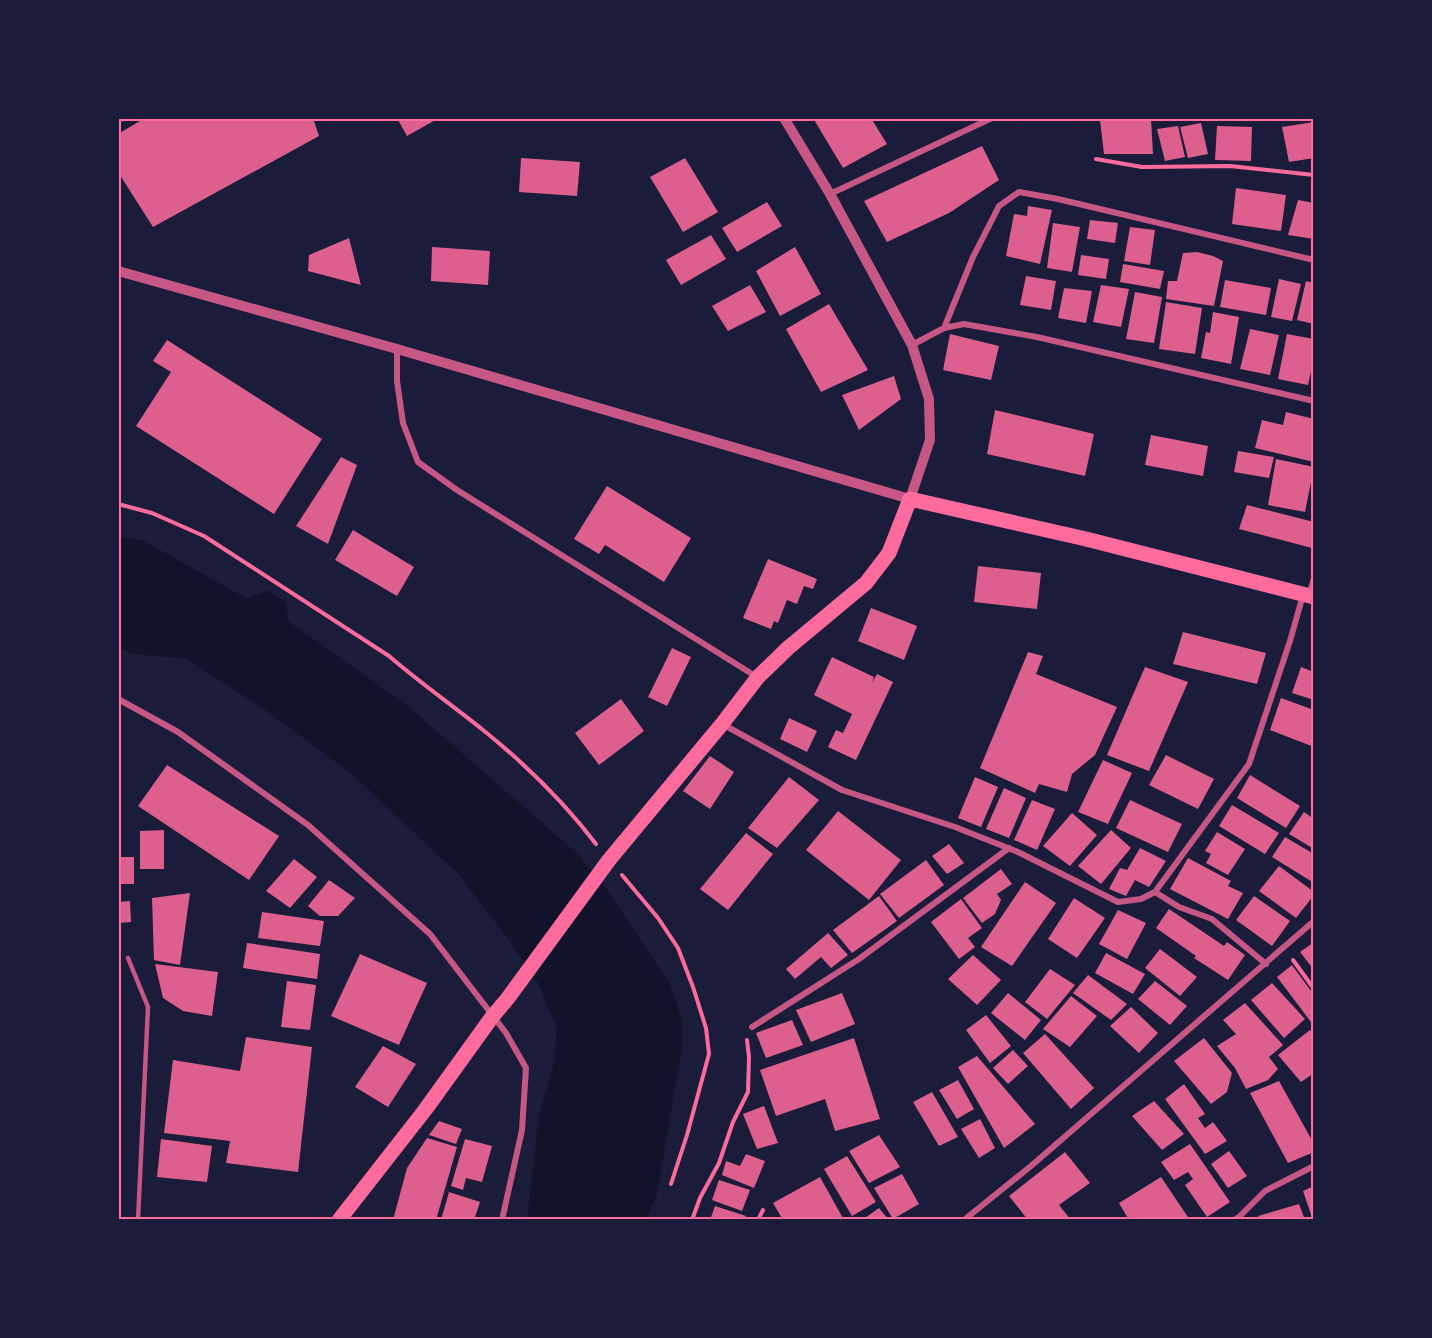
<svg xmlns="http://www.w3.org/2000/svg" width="1432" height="1338" viewBox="0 0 1432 1338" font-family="'Work Sans',sans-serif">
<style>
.water{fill:#12122b}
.building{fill:#dd5f8e}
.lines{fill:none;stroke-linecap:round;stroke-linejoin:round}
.path{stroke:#ff6b9d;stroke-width:4}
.service{stroke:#c65784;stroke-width:4.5}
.minor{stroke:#c65784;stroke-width:6}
.tertiary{stroke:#c65784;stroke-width:10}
.primary{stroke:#ff6b9d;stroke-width:15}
.neatline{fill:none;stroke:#ff6b9d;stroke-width:2}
</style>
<rect width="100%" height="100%" fill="#1b1b3a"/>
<!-- water -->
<path class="water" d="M118 536 144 541 247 599 268 590 285 602 289 622 404 703 578 854 608 891 670 984 682 1020V1048L657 1194 646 1219H527L539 1115 554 1063 557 1027 538 983 510 941 459 875 352 774 267 711 187 659 135 654 119 649Z"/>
<!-- building -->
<path class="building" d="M145 118H313L319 136 153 227 118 172V134Z
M397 118H439L407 136Z
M813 118H871L887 144 843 168Z
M1151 119 1153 154H1104L1100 120Z
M1314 122V158L1289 162 1282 127Z
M1201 123 1208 154 1188 158 1180 127Z
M1178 126 1185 157 1165 161 1157 129Z
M1217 126 1252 127 1251 161 1215 160Z
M982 146 999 180 949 213 887 242 864 201Z
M521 158 580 162 577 196 519 192Z
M685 158 718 212 683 232 650 177Z
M1236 188 1286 195 1281 231 1232 224Z
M1298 200 1314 203V239L1288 235Z
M767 202 782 226 737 252 722 228Z
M1028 206 1052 210 1040 264 1006 256 1014 214 1027 216Z
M1090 220 1118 223 1115 243 1087 239Z
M1053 223 1080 227 1072 272 1047 268Z
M1130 227 1155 230 1150 265 1124 261Z
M711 235 726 259 681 285 666 260Z
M349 238 361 285 308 271 309 255Z
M432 247 490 251 488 285 431 281Z
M795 247 821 294 780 316 756 271Z
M1197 252 1213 256 1223 261 1214 306 1166 299 1168 281H1177L1183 253Z
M1081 255 1109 259 1106 279 1078 275Z
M1123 264 1164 271 1160 289 1120 282Z
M1026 276 1056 281 1051 310 1020 305Z
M1279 279 1301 284 1292 321 1271 317Z
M1225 280 1271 288 1266 315 1220 307Z
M1306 281 1314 283V324L1297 320Z
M750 285 766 312 728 331 712 306Z
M1101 285 1129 289 1121 327 1093 322Z
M1064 288 1092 291 1086 323 1058 318Z
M1135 292 1162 297 1154 343 1126 339Z
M1166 302 1202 308 1195 354 1159 349Z
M829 304 868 370 821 392 786 329Z
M1213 312 1239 317 1231 364 1201 358 1206 332 1210 333Z
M1250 329 1279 335 1270 375 1240 369Z
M950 334 999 346 991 380 943 370Z
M1287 334 1314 339V357L1308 385 1278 379Z
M167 340 322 439 274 514 136 426 171 372 153 361Z
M894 376 901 399 859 430 842 395Z
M995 410 1094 434 1085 476 987 454Z
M1286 412 1314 419V462L1255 448 1262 420 1283 425Z
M1151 435 1208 446 1203 476 1145 465Z
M1238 451 1274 457 1269 478 1234 472Z
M341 457 357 465 328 544 296 526Z
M1276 459 1314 467 1305 512 1268 505Z
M607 486 691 538 664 582 605 545 599 554 574 539Z
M1247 505 1314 522 1312 548 1239 529Z
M353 530 414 567 397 596 335 560Z
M768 559 817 579 813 589 804 586 797 604 787 600 778 623 774 621 771 629 743 618Z
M978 566 1041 573 1037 609 974 602Z
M871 608 917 626 904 660 858 641Z
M1183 632 1266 653 1257 684 1173 664Z
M672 648 691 657 667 706 648 697Z
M1028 652 1043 656 1036 674 1117 707 1095 755 1072 774 1067 792 1039 784 1035 793 980 768Z
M832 657 874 677 872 683 877 674 893 682 856 760 828 747 836 730 843 733 852 714 814 695Z
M1145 667 1188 682 1149 771 1107 755Z
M1301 667 1314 672V700L1292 693Z
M1281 698 1314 710V747L1270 730Z
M621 699 644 731 599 765 575 733Z
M789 718 817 731 807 752 780 739Z
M1166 755 1214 779 1198 809 1149 785Z
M710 756 734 772 710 809 683 791Z
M1103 760 1132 773 1108 824 1078 812Z
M167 765 279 836 249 880 138 806Z
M1250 775 1300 806 1286 828 1237 798Z
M789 777 819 800 777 848 748 828Z
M975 777 998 787 981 827 958 818Z
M1004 788 1026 798 1009 838 986 829Z
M1032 800 1055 809 1037 850 1014 840Z
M1130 800 1182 824 1168 852 1116 828Z
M1232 805 1279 833 1265 854 1219 826Z
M838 811 901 860 869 900 806 850Z
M1304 812 1314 819V849L1289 834Z
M1072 813 1097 835 1070 866 1043 846Z
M164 830V869H140V831Z
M1111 830 1131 848 1101 884 1078 866Z
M1217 832 1245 849 1228 875 1206 863 1211 854 1205 851Z
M746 833 773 854 728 910 700 889Z
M1285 837 1314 854V883L1272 857Z
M949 844 964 863 947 874 932 856Z
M1140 848 1166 861 1149 887 1135 880 1126 896 1109 889 1120 868 1127 870Z
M118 857H134V884H118Z
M1188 858 1231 881 1228 886 1243 893 1228 919 1170 889Z
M294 859 317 877 290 908 266 891Z
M926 860 944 885 899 918 880 894Z
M1279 866 1314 892V895L1296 918 1259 891Z
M1001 869 1012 884 997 894 1001 900 995 914 982 923 963 898Z
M329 880 355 898 338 916H320L308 906Z
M1025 882 1056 903 1012 966 981 947Z
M190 893 180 965 154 960 152 898Z
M879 896 897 921 852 953 833 930Z
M1254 896 1290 921 1272 946 1236 920Z
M1074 898 1105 918 1077 958 1048 939Z
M961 899 982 928 968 938 975 947 959 959 931 922Z
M130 901 131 922 118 923V902Z
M1169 909 1224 946 1227 942 1245 955 1228 980 1194 958 1196 956 1156 928Z
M1118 910 1146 923 1127 959 1099 944Z
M262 912 324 921 320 946 258 938Z
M828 933 848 955 831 968 821 957 795 979 786 969Z
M1314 942V970L1300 952Z
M247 943 320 954 317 979 243 968Z
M1160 949 1197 977 1180 996 1145 968Z
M1106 953 1145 974 1133 994 1095 973Z
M360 954 427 983 399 1045 331 1016Z
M973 955 1001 980 977 1005 948 979Z
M155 964 218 972 212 1016 183 1011 163 998Z
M1292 965 1314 995V1026L1277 977Z
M1050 969 1075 985 1047 1019 1025 1002Z
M1088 975 1127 1004 1111 1020 1073 993Z
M287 981 316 985 310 1030 281 1027Z
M1155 981 1187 1006 1170 1025 1138 999Z
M1272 983 1305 1019 1284 1038 1251 1000Z
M842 993 855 1024 811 1042 796 1010Z
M1008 993 1041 1020 1025 1040 991 1013Z
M1071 996 1097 1016 1070 1047 1043 1029Z
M1245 1003 1283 1045 1269 1057 1278 1069 1268 1080 1246 1089 1235 1068 1217 1046 1236 1034 1223 1020Z
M1131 1007 1158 1033 1139 1053 1110 1026Z
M986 1015 1011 1046 990 1063 966 1030Z
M792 1020 803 1045 766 1058 756 1033Z
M1310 1030 1314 1034V1073L1301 1082 1278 1055Z
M1045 1034 1094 1088 1071 1109 1023 1053Z
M246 1037 312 1047 298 1172 226 1163 230 1141 164 1133 173 1060 240 1071Z
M854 1038 880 1119 835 1131 825 1099 776 1116 760 1070Z
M1204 1038 1232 1073 1227 1092 1211 1104 1174 1061Z
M383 1046 416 1064 388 1107 355 1087Z
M1013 1050 1028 1066 1008 1084 993 1068Z
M977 1056 1035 1124 1004 1148 958 1067Z
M958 1080 974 1109 957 1119 939 1090Z
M1279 1081 1314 1144V1152L1288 1163 1250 1093Z
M1184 1084 1205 1114 1198 1118 1205 1128 1213 1122 1227 1141 1205 1154 1165 1099Z
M932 1092 958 1137 939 1146 913 1102Z
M1154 1101 1184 1134 1162 1150 1132 1116Z
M764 1106 778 1143 757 1149 743 1114Z
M980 1119 995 1148 979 1158 961 1129Z
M439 1121 462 1129 456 1144 429 1135Z
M879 1135 900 1167 869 1183 849 1151Z
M427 1138 457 1147 436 1220H393L407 1168Z
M161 1139 212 1146 207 1182 157 1177Z
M465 1139 492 1146 482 1182 466 1178 463 1190 451 1186Z
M1190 1144 1230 1202 1207 1217 1185 1185 1193 1179 1188 1172 1174 1180 1161 1162Z
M1229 1151 1247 1176 1228 1188 1211 1164Z
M1065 1152 1090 1183 1059 1205 1071 1220H1028L1009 1196Z
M746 1154 765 1161 754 1188 722 1175 726 1161 740 1166Z
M847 1156 876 1202 852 1216 824 1169Z
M902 1174 919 1204 893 1219 874 1188Z
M820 1177 844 1220H783L773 1203Z
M1161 1177 1190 1220H1173L1172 1218 1169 1220H1129L1119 1203Z
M719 1180 750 1190 742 1211 712 1200Z
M1314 1186V1220H1313L1303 1191Z
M449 1192 480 1202 474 1220H441Z
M1299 1204 1305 1220H1260L1258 1216Z
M715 1206 746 1216 744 1220H710Z
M879 1208 889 1220H862Z"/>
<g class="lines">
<!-- path -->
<path class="path" d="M1096 159 1142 167 1230 166 1314 175
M118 504 152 513 204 536 389 656C419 682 452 705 483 730 524 763 564 802 596 844
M622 875 658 918 678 948 693 987 706 1028 709 1054 687 1135 671 1184
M1293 960 1314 989
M692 1220 700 1198 719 1163 733 1122 748 1092 749 1057 747 1040
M758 1220 763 1210"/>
<!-- service -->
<path class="service" d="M128 958 148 1007 138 1220"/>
<!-- minor -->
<path class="minor" d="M118 120 122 118
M830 194 992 118
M944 328 964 324 1037 337 1314 401
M912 345 944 328 973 257 999 206 1019 192 1058 199 1314 260
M397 349V381L403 423 418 462 457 490 757 677
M1309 595 1314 578
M118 699 178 732 308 825 430 934 506 1033 526 1068 522 1130 502 1220
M724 725 842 790 955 827 1018 852 1118 902 1141 899 1155 892 1249 764 1290 641 1303 595
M1155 892 1179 907 1212 919 1266 964
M752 1027 859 959 1009 848
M964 1220 1031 1166 1314 921
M1234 1220 1239 1217 1265 1191 1314 1166"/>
<!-- tertiary -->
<path class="tertiary" d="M118 271 397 349 910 499 930 440 929 399 912 345 830 194 784 118"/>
<!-- primary -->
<path class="primary" d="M339 1220 425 1110 492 1017 508 998 609 860 722 724 758 677 788 648 866 583 889 553 910 499 1086 539 1314 597"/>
</g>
<!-- border -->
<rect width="1432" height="1338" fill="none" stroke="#1b1b3a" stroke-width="240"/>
<rect x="120" y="120" width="1192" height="1098" class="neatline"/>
</svg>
